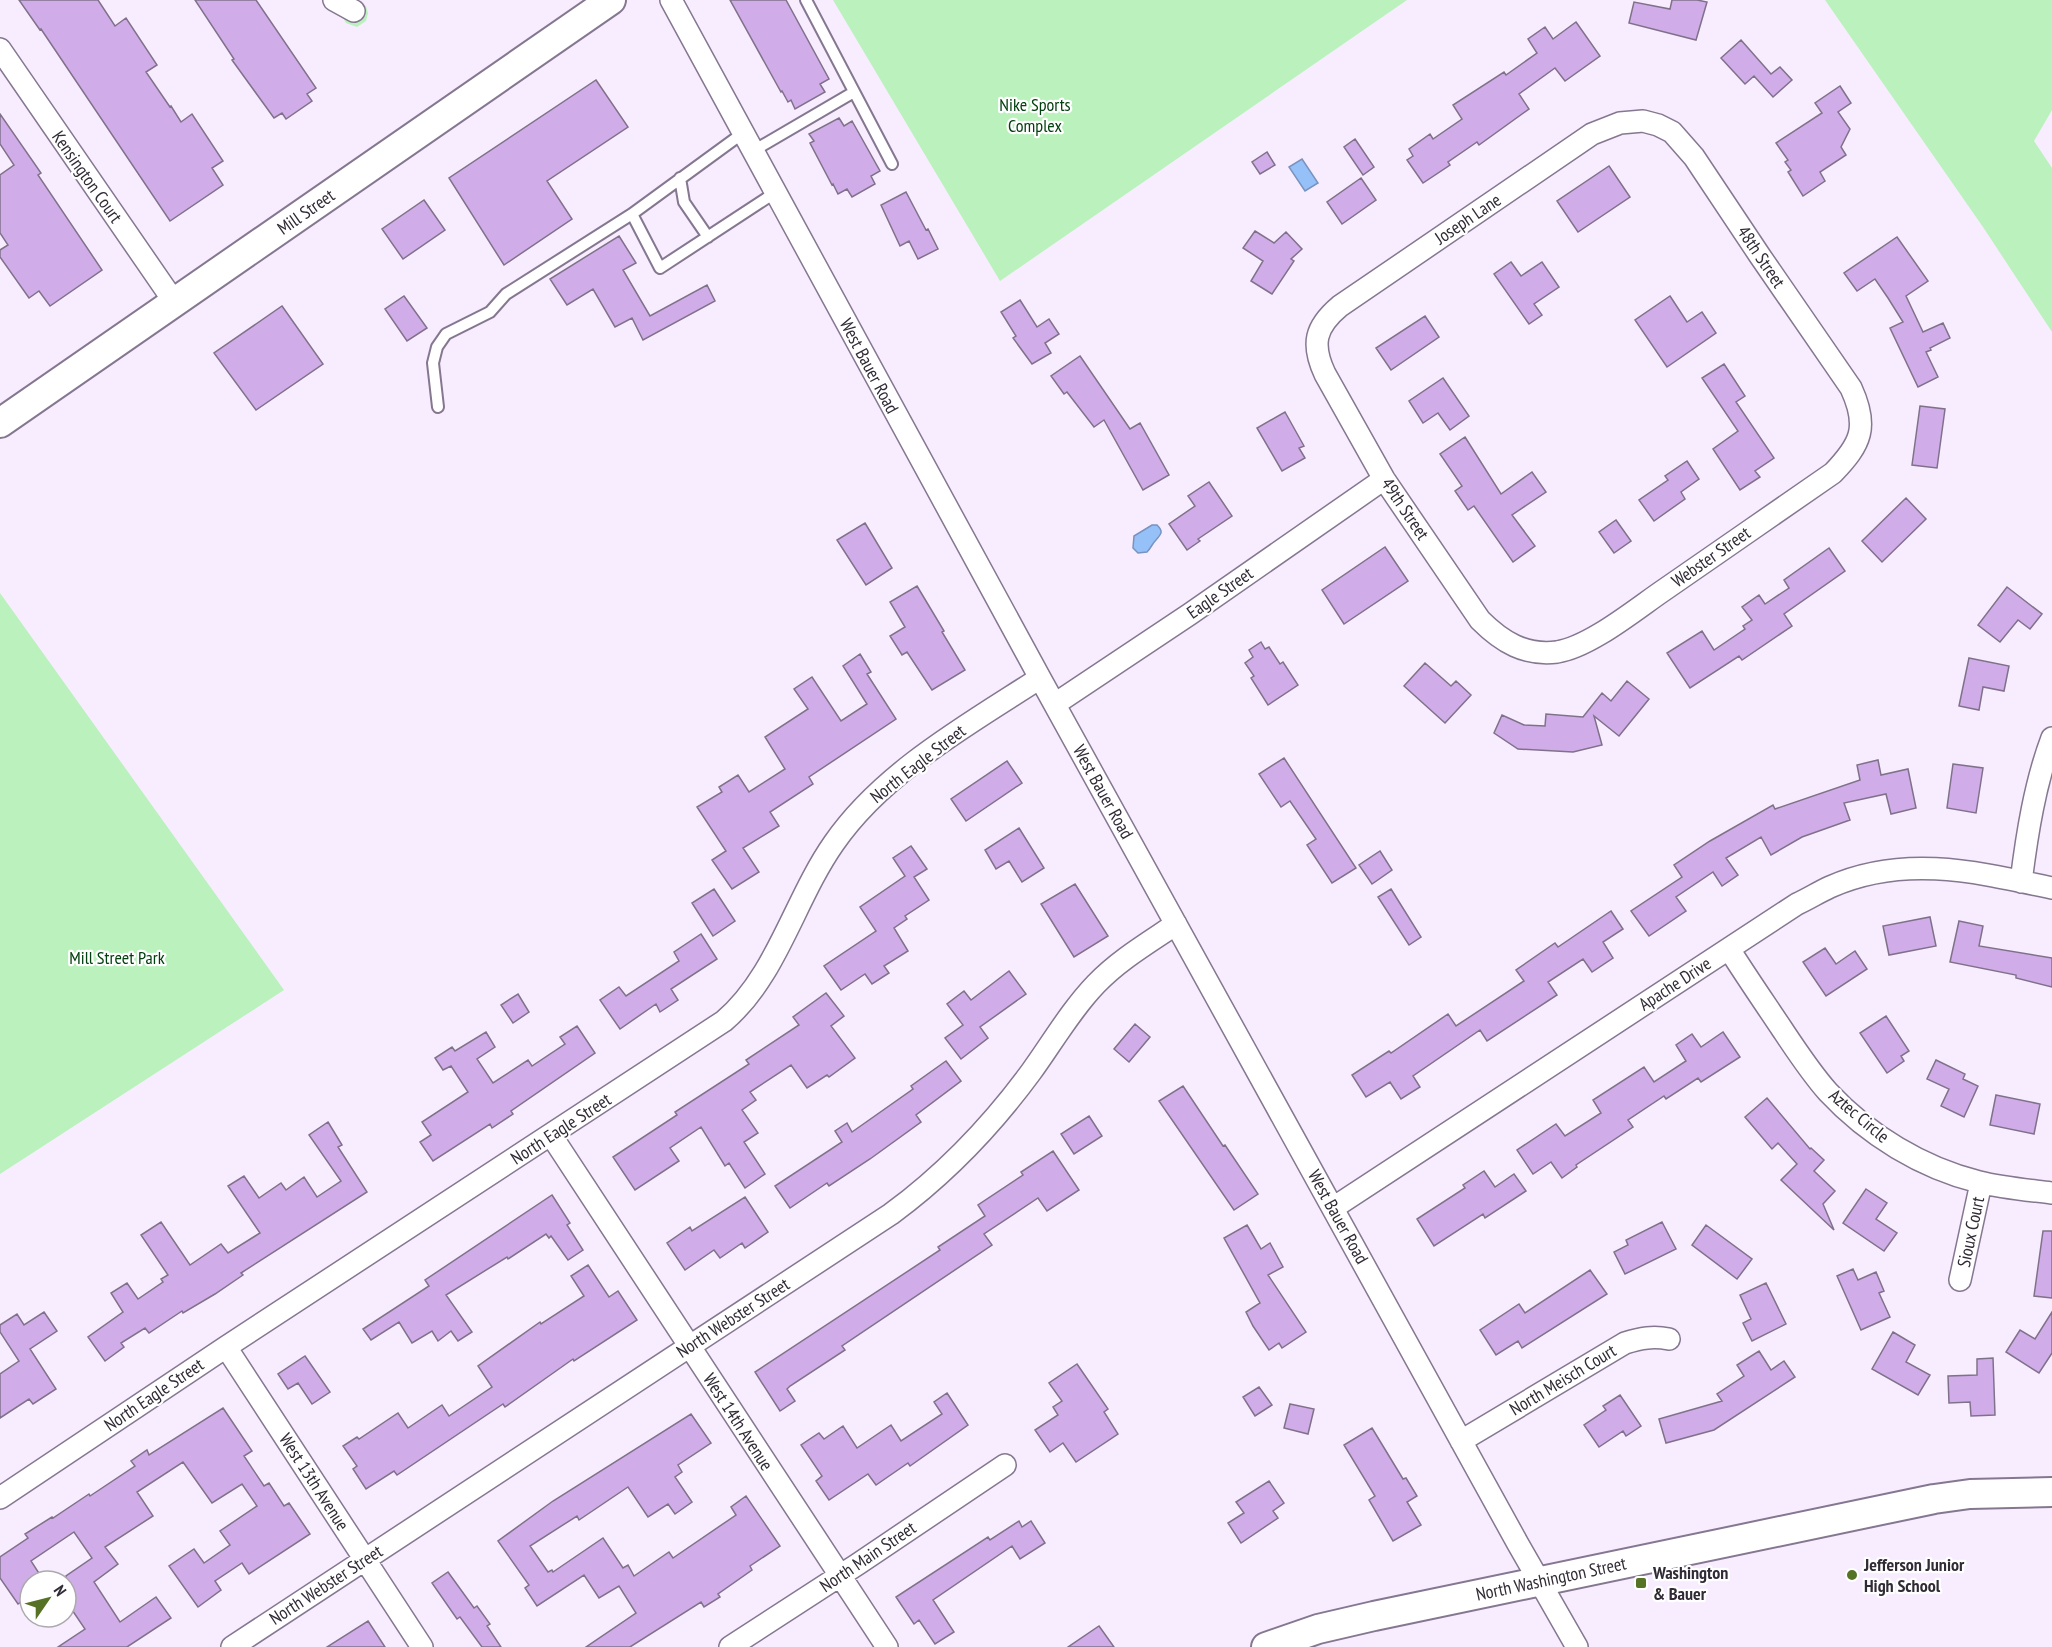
<svg xmlns="http://www.w3.org/2000/svg" width="2052" height="1647" viewBox="0 0 2052 1647" font-family="'PT Sans Narrow',sans-serif">
<style>
.green{fill:#baf1bd}
.water{fill:#96c0f8;stroke:#7893be;stroke-width:1.5}
.building{fill:#d0ade9;stroke:#80718a;stroke-width:1.5}
.lines{fill:none;stroke-linecap:round;stroke-linejoin:round}
.service-casing{stroke:#857790;stroke-width:14}
.minor-casing{stroke:#857790;stroke-width:24}
.secondary-casing{stroke:#857790;stroke-width:32}
.service{stroke:#fff;stroke-width:10}
.minor{stroke:#fff;stroke-width:21}
.secondary{stroke:#fff;stroke-width:28}
.poi-dot{fill:#567225;stroke:#fff;stroke-width:2}
.labels{text-anchor:middle;stroke-width:4.5;stroke-linejoin:round;paint-order:stroke}
.park-label{font-size:18px;fill:#02400f;stroke:#fff}
.street-label{font-size:18px;fill:#312b35;stroke:#fff}
.poi-label{font-size:18px;font-weight:bold;fill:#312b35;stroke:#fff;text-anchor:start}
</style>
<rect width="100%" height="100%" fill="#f7edfe"/>
<!-- green -->
<path class="green" d="M833 0H1407L1000 281Z
M1825 0H2052V110L2034 141 2052 168V332L1983 227Z
M356 1 366 6 368 13 366 21 357 27 346 23 342 16Z
M0 593 284 990 0 1174Z"/>
<!-- water -->
<path class="water" d="M1302 159 1318 183 1305 191 1289 167Z
M1152 525H1157C1164 532 1161 534 1156 540 1152 544 1151 548 1147 552L1138 553 1133 548 1134 536Z"/>
<!-- building -->
<path class="building" d="M19 0H98L115 26 126 18 157 65 146 72 170 107 171 106 181 122 192 114 223 161 212 168 223 185 170 221 41 29 40 30Z
M195 0H256L316 88 307 94 312 101 286 119 282 113 274 118 232 60 234 59Z
M730 0H786L829 79 820 84 825 92 795 109 791 100 788 102 782 91 781 92Z
M1672 0H1697L1707 2 1696 40 1629 23 1634 2 1670 9Z
M1576 22 1600 56 1565 81 1555 68 1519 94 1529 109 1479 145 1477 142 1448 162 1450 165 1423 183 1407 160 1413 156 1409 149 1430 134 1433 139 1462 119 1453 105 1504 72 1506 75 1537 53 1528 39 1545 27 1553 39Z
M1741 40 1771 74 1780 67 1792 80 1773 97 1754 76 1745 84 1721 58Z
M596 80 628 127 547 181 572 219 504 265 449 178Z
M1840 86 1851 103 1838 112 1850 129 1841 147 1846 155 1820 172 1825 181 1803 196 1788 172 1791 170 1785 162 1788 160 1776 143 1822 113 1815 103Z
M0 114 41 173 38 175 102 270 50 306 39 291 29 298 0 257V250L8 245 0 233V175L14 165 0 144Z
M839 118 844 126 852 121 880 171 871 176 875 184 852 197 847 189 838 194 833 184 832 185 810 143 814 141 809 134Z
M1355 139 1374 167 1363 175 1344 147Z
M1267 152 1275 165 1260 174 1252 162Z
M1609 166 1630 197 1578 232 1557 201Z
M1361 178 1376 200 1342 224 1327 202Z
M906 192 926 230 928 229 938 249 918 259 909 241 900 246 881 205Z
M424 200 445 230 403 259 382 229Z
M1255 231 1274 243 1286 232 1302 249 1291 259 1294 261 1272 294 1251 281 1263 261 1243 248Z
M619 236 636 263 623 270 650 316 707 285 715 301 643 340 632 318 615 327 593 289 567 305 550 279Z
M1897 237 1928 281 1906 296 1923 332 1943 323 1950 338 1930 348 1931 350 1926 352 1938 377 1918 387 1890 328 1903 322 1888 298 1875 279 1857 291 1844 273Z
M1511 262 1521 276 1542 262 1559 287 1534 304 1542 315 1529 324 1494 274Z
M404 296 427 328 407 341 385 309Z
M1670 296 1687 322 1702 312 1716 333 1667 367 1635 320Z
M1020 300 1037 327 1049 319 1059 334 1045 343 1051 353 1032 364 1013 338 1016 336 1001 312Z
M282 306 323 364 256 410 214 353Z
M1425 316 1439 337 1391 370 1376 348Z
M1080 356 1130 429 1140 423 1169 475 1143 490 1104 420 1094 427 1067 392 1064 394 1051 376Z
M1724 364 1745 396 1736 402 1774 458 1755 471 1760 477 1740 490 1713 449 1738 431 1702 378Z
M1443 378 1469 416 1450 430 1438 413 1423 423 1409 401Z
M1920 406 1945 409 1937 468 1912 465Z
M1285 412 1304 446 1299 448 1305 458 1282 471 1257 428Z
M1465 437 1501 494 1532 472 1546 492 1512 515 1535 546 1513 562 1474 506 1468 510 1455 491 1462 486 1440 454Z
M1687 461 1699 479 1681 492 1685 499 1654 521 1639 500 1668 480 1665 476Z
M1209 482 1232 516 1198 539 1200 541 1187 550 1169 524 1195 506 1188 496Z
M1906 498 1926 519 1882 562 1862 541Z
M1616 520 1631 541 1614 553 1599 532Z
M865 523 892 568 866 585 837 540Z
M1385 547 1408 581 1344 624 1322 590Z
M1829 548 1845 571 1784 614 1792 626 1742 660 1739 656 1690 688 1667 653 1702 631 1714 650 1745 629 1743 626 1752 620 1742 607 1759 595 1765 604 1789 588 1784 580Z
M917 586 944 631 942 632 965 670 932 690 907 652 902 655 890 636 905 627 890 602Z
M2007 587 2042 614 2030 629 2018 620 2000 642 1978 625Z
M1261 642 1265 649 1269 647 1280 664 1283 662 1298 685 1268 705 1251 678 1254 676 1245 663 1253 657 1249 650Z
M860 654 871 672 867 674 896 719 809 777 813 784 770 812 779 826 743 848 759 872 732 889 712 860 726 851 697 807 722 792 719 787 738 775 749 792 785 769 765 737 808 709 794 689 812 677 841 721 867 704 843 666Z
M1969 658 2009 666 2004 691 1983 687 1979 710 1959 706Z
M1425 663 1451 686 1456 681 1471 695 1445 723 1404 686Z
M1627 681 1649 699 1619 736 1594 716 1602 745 1573 752 1518 749 1494 733 1502 715 1524 725 1545 726 1546 714 1583 717 1602 693 1611 701Z
M1284 758 1356 868 1332 883 1307 845 1316 839 1290 801 1281 807 1259 774Z
M1878 760 1881 775 1908 769 1916 808 1891 814 1886 794 1844 803 1850 820 1802 837 1771 855 1761 837 1726 858 1738 875 1722 886 1713 872 1676 897 1686 911 1649 936 1631 911 1682 877 1674 865 1710 841 1773 805 1775 809 1860 780 1857 765Z
M1007 761 1022 783 966 821 951 799Z
M1953 764 1983 768 1976 813 1947 808Z
M1019 828 1044 868 1022 882 1009 861 996 869 985 850Z
M911 846 927 869 914 877 929 900 905 916 907 919 894 928 908 951 884 966 889 973 872 984 865 974 841 990 824 966 876 931 860 907 905 876 893 858Z
M1380 851 1392 870 1372 884 1359 865Z
M1075 884 1108 936 1074 957 1041 904Z
M714 889 735 921 713 936 692 903Z
M1391 889 1421 937 1409 945 1378 897Z
M1611 911 1623 929 1603 942 1613 958 1592 972 1583 959 1548 982 1557 995 1487 1041 1480 1030 1413 1076 1420 1087 1401 1099 1390 1082 1366 1097 1352 1075 1389 1051 1391 1053 1448 1014 1456 1026 1524 981 1516 970 1555 943 1558 947Z
M1930 917 1936 946 1889 955 1883 926Z
M1959 921 1983 926 1979 946 2052 958V987L2016 978V975L1950 962Z
M701 934 717 959 671 989 678 1000 660 1012 656 1004 620 1029 600 1000 619 987 626 996 679 961 674 952Z
M1825 948 1836 964 1855 951 1867 969 1826 996 1803 962Z
M1009 971 1026 994 980 1027 988 1038 961 1059 945 1038 963 1025 947 1004 964 991 971 1000Z
M826 993 844 1016 831 1026 855 1058 829 1077 827 1075 807 1088 791 1065 750 1092 756 1100 742 1110 758 1133 744 1142 765 1174 745 1188 729 1163 725 1166 701 1127 670 1148 679 1161 635 1190 613 1157 677 1115 675 1112 749 1064 746 1060 799 1025 793 1017Z
M518 994 529 1012 513 1023 501 1005Z
M1886 1016 1909 1051 1901 1056 1904 1061 1887 1073 1860 1033Z
M1135 1024 1150 1037 1129 1062 1114 1049Z
M577 1026 595 1053 511 1111 513 1114 492 1128 490 1124 433 1161 420 1142 431 1135 422 1122 468 1092 451 1066 443 1070 435 1058 452 1047 455 1051 486 1032 495 1047 477 1059 493 1083 528 1060 532 1066 565 1044 560 1037Z
M1723 1032 1740 1057 1701 1082 1698 1078 1666 1099 1664 1096 1628 1120 1633 1127 1576 1165 1577 1167 1562 1178 1551 1162 1533 1174 1517 1150 1556 1124 1565 1136 1601 1113 1593 1100 1644 1067 1654 1082 1686 1061 1676 1045 1692 1034 1701 1047Z
M1936 1060 1965 1074 1963 1079 1978 1086 1964 1117 1941 1106 1949 1089 1927 1079Z
M946 1061 961 1081 916 1115 921 1122 870 1159 829 1186 827 1183 790 1208 775 1186 842 1142 835 1131 847 1123 852 1132 913 1089 911 1086Z
M1183 1086 1223 1146 1225 1145 1258 1194 1234 1210 1159 1101Z
M1996 1095 2040 1104 2034 1134 1990 1125Z
M1767 1098 1810 1149 1811 1148 1824 1160 1814 1171 1835 1191 1823 1204 1834 1230 1781 1180 1797 1164 1778 1143 1772 1149 1745 1117Z
M1089 1116 1102 1136 1074 1154 1061 1134Z
M328 1122 342 1145 338 1147 367 1192 241 1273 243 1275 215 1294 183 1313 182 1311 149 1333 145 1328 121 1343 124 1347 105 1361 88 1337 123 1312 111 1293 127 1283 138 1299 163 1282 161 1279 168 1275 141 1235 161 1222 190 1265 221 1244 228 1253 260 1233 228 1186 244 1176 259 1198 281 1183 286 1190 304 1177 317 1197 341 1181 309 1135Z
M1053 1151 1079 1190 1047 1211 1038 1198 984 1234 992 1245 842 1346 845 1350 790 1386 787 1389 795 1401 780 1411 755 1372 940 1250 938 1247 985 1216 978 1205 1023 1175 1021 1172Z
M1484 1171 1495 1187 1514 1174 1526 1191 1485 1218 1483 1214 1434 1246 1417 1219 1465 1188 1463 1185Z
M1866 1189 1887 1203 1876 1219 1897 1233 1884 1251 1843 1223Z
M552 1195 570 1223 567 1225 583 1250 568 1260 551 1236 549 1238 546 1234 508 1259 507 1257 446 1295 472 1332 458 1341 451 1331 438 1341 432 1331 412 1343 399 1322 371 1340 363 1329 429 1286 425 1280Z
M745 1197 768 1232 745 1248 742 1243 720 1258 714 1250 685 1270 667 1243 690 1227 692 1231Z
M1662 1222 1676 1249 1625 1274 1614 1252 1628 1245 1626 1240Z
M1247 1225 1261 1249 1270 1243 1283 1267 1268 1275 1306 1332 1282 1348 1279 1343 1269 1350 1253 1326 1246 1312 1260 1303 1224 1238Z
M1706 1225 1752 1259 1737 1279 1692 1245Z
M2043 1231H2052V1298L2034 1296Z
M588 1265 609 1297 618 1291 637 1320 574 1361 573 1359 505 1407 503 1404 397 1475 394 1471 366 1489 353 1469 357 1466 343 1446 357 1437 359 1439 398 1413 408 1428 442 1405 449 1416 492 1387 478 1366 540 1322 541 1324 584 1296 571 1276Z
M1853 1269 1858 1280 1876 1272 1884 1291 1879 1293 1890 1317 1861 1330 1837 1276Z
M1590 1270 1607 1294 1522 1348 1518 1341 1496 1355 1480 1330 1519 1304 1525 1313Z
M1766 1283 1786 1324 1752 1341 1743 1323 1751 1319 1740 1295Z
M44 1312 57 1331 30 1349 56 1389 33 1404 29 1399 0 1418V1374L19 1361 0 1332V1325L17 1314 24 1325Z
M2052 1312V1353L2039 1373 2006 1352 2020 1330 2035 1339Z
M1893 1332 1915 1345 1906 1362 1930 1375 1918 1395 1872 1369Z
M1759 1351 1771 1370 1784 1361 1795 1377 1714 1430 1666 1443 1659 1419 1722 1401 1717 1394 1744 1376 1737 1365Z
M305 1356 330 1392 312 1404 298 1383 288 1389 278 1374Z
M1993 1358 1995 1415 1971 1416 1970 1402 1949 1403 1948 1376 1977 1375V1359Z
M1077 1364 1108 1409 1104 1412 1118 1434 1076 1462 1063 1443 1050 1452 1035 1430 1058 1415 1053 1407 1062 1401 1049 1383Z
M1259 1387 1272 1405 1255 1416 1243 1397Z
M947 1393 968 1425 910 1466 908 1463 876 1485 868 1474 829 1500 816 1481 822 1476 801 1445 819 1433 824 1439 843 1426 857 1448 891 1425 901 1441 942 1414 934 1402Z
M1620 1395 1641 1426 1626 1436 1623 1431 1599 1447 1584 1425 1606 1410 1603 1406Z
M1290 1404 1314 1409 1308 1434 1284 1428Z
M223 1408 252 1451 244 1456 264 1486 269 1483 284 1506 289 1503 310 1534 249 1574 242 1563 215 1581 221 1590 198 1607 169 1566 194 1549 204 1563 230 1545 220 1531 257 1506 242 1484 212 1503 183 1462 137 1492 153 1516 105 1547 118 1564 94 1582 120 1622 156 1597 171 1618 127 1647H58L85 1629 66 1601V1576L92 1558 74 1532 31 1561 44 1581H30V1596L18 1604 0 1578V1557L28 1538 25 1534 52 1517 53 1518 89 1494 90 1496 135 1466 131 1461 147 1450 149 1455Z
M691 1414 711 1443 678 1465 682 1472 675 1477 692 1502 675 1514 668 1504 648 1517 628 1487 579 1520 577 1516 530 1546 548 1572 552 1570 553 1572 603 1538 623 1568 628 1565 634 1576 669 1552 673 1558 736 1515 731 1507 746 1496 780 1546 750 1566 752 1570 718 1594 720 1597 704 1607 701 1602 630 1647H586L636 1613 619 1586 599 1598 584 1575 537 1606 525 1588 529 1585 498 1541 553 1501Z
M1372 1428 1403 1479 1406 1478 1417 1496 1407 1502 1421 1525 1393 1541 1369 1500 1375 1496 1344 1445Z
M1269 1481 1284 1503 1273 1511 1278 1518 1241 1543 1228 1523 1244 1513 1236 1502Z
M1019 1521 1022 1527 1031 1521 1045 1543 1020 1559 1012 1546 933 1600 954 1632 935 1644 919 1620 914 1624 896 1597 988 1537 990 1540Z
M448 1572 474 1608 477 1606 490 1624 487 1626 501 1647H482L460 1617 457 1619 432 1583Z
M368 1621 385 1647H327Z
M1099 1626 1114 1647H1068Z"/>
<g class="lines">
<defs>
<path id="service" d="M806 0 892 164
M743 133 632 214 660 268 776 192
M753 151 854 92
M680 178 684 202 708 237
M438 407 433 363 437 347 446 334 490 312 506 294 632 214"/>
<path id="minor" d="M334 0 354 11
M671 0 1040 678 1518 1544 1577 1647
M0 49 175 303
M1643 121 1658 125 1672 132 1694 157 1760 256 1851 388C1869 427 1861 444 1833 473 1777 512 1720 551 1664 590 1636 609 1590 647 1557 652 1525 656 1502 642 1480 620L1384 479 1325 374C1311 344 1315 327 1340 306L1592 134 1620 123Z
M1055 704 1190 614 1384 479
M2021 882C2027 834 2035 783 2052 738
M1729 949C1746 976 1764 1002 1782 1029 1796 1050 1811 1073 1828 1092 1868 1135 1922 1168 1979 1182 2003 1188 2028 1190 2052 1193
M551 1135 887 1647
M1333 1208 1797 904C1808 899 1819 892 1830 887 1904 854 1977 872 2052 888
M1960 1280 1981 1183
M226 1347 422 1647
M1461 1441 1625 1343C1641 1338 1653 1336 1669 1339
M0 1498 226 1347 724 1021C777 976 794 900 834 843 883 772 969 724 1040 678
M232 1647 891 1214C944 1175 992 1125 1031 1072 1052 1043 1071 1010 1096 984 1119 960 1148 943 1176 924
M730 1647 858 1564 1005 1465"/>
<path id="secondary" d="M0 423 611 0
M1266 1647 1318 1629 1374 1616 1934 1499 1970 1494 2052 1492"/>
</defs>
<!-- service casing -->
<use href="#service" class="service-casing"/>
<!-- minor casing -->
<use href="#minor" class="minor-casing"/>
<!-- secondary casing -->
<use href="#secondary" class="secondary-casing"/>
<!-- service -->
<use href="#service" class="service"/>
<!-- minor -->
<use href="#minor" class="minor"/>
<!-- secondary -->
<use href="#secondary" class="secondary"/>
</g>
<!-- markers -->
<g class="poi-dot">
<circle cx="1852" cy="1575" r="6"/>
<rect x="1635" y="1577" width="12" height="12" rx="3"/>
</g>
<g class="labels">
<!-- park labels -->
<g class="park-label">
<text x="1035" y="111">Nike Sports<tspan x="1035" dy="21">Complex</tspan></text>
<text x="117" y="964">Mill Street Park</text>
</g>
<!-- street labels -->
<g class="street-label">
<text transform="translate(87 177) rotate(55)" y="6">Kensington Court</text>
<text transform="translate(306 212) rotate(-35)" y="6">Mill Street</text>
<text transform="translate(1468 219) rotate(-34)" y="6">Joseph Lane</text>
<text transform="translate(1761 257) rotate(56)" y="6">48th Street</text>
<text transform="translate(869 366) rotate(62)" y="6">West Bauer Road</text>
<text transform="translate(1405 509) rotate(56)" y="6">49th Street</text>
<text transform="translate(1711 557) rotate(-35)" y="6">Webster Street</text>
<text transform="translate(1220 593) rotate(-35)" y="6">Eagle Street</text>
<text transform="translate(918 764) rotate(-38)" y="6">North Eagle Street</text>
<text transform="translate(1103 792) rotate(61)" y="6">West Bauer Road</text>
<text transform="translate(1675 984) rotate(-33)" y="6">Apache Drive</text>
<text transform="translate(1859 1116) rotate(40)" y="6">Aztec Circle</text>
<text transform="translate(561 1129) rotate(-33)" y="6">North Eagle Street</text>
<text transform="translate(1338 1217) rotate(61)" y="6">West Bauer Road</text>
<text transform="translate(1971 1232) rotate(-78)" y="6">Sioux Court</text>
<text transform="translate(733 1318) rotate(-33)" y="6">North Webster Street</text>
<text transform="translate(1563 1380) rotate(-31)" y="6">North Meisch Court</text>
<text transform="translate(154 1395) rotate(-34)" y="6">North Eagle Street</text>
<text transform="translate(738 1422) rotate(57)" y="6">West 14th Avenue</text>
<text transform="translate(314 1482) rotate(57)" y="6">West 13th Avenue</text>
<text transform="translate(868 1557) rotate(-34)" y="6">North Main Street</text>
<text transform="translate(1551 1579) rotate(-12)" y="6">North Washington Street</text>
<text transform="translate(326 1585) rotate(-33)" y="6">North Webster Street</text>
</g>
<!-- poi labels -->
<g class="poi-label">
<text x="1864" y="1571">Jefferson Junior<tspan x="1864" dy="21">High School</tspan></text>
<text x="1653" y="1579">Washington<tspan x="1653" dy="21">&amp; Bauer</tspan></text>
</g>
</g>
<!-- north arrow -->
<g transform="translate(48 1599) rotate(55)"><circle r="28" fill="#ffffff" stroke="#adaaae" stroke-width="1.5"/>
<path d="M0-4.5L10 22L0 15L-10 22Z" fill="#567225"/>
<text y="-9" font-size="16" font-weight="bold" text-anchor="middle" fill="#312b35">N</text>
</g>
</svg>
